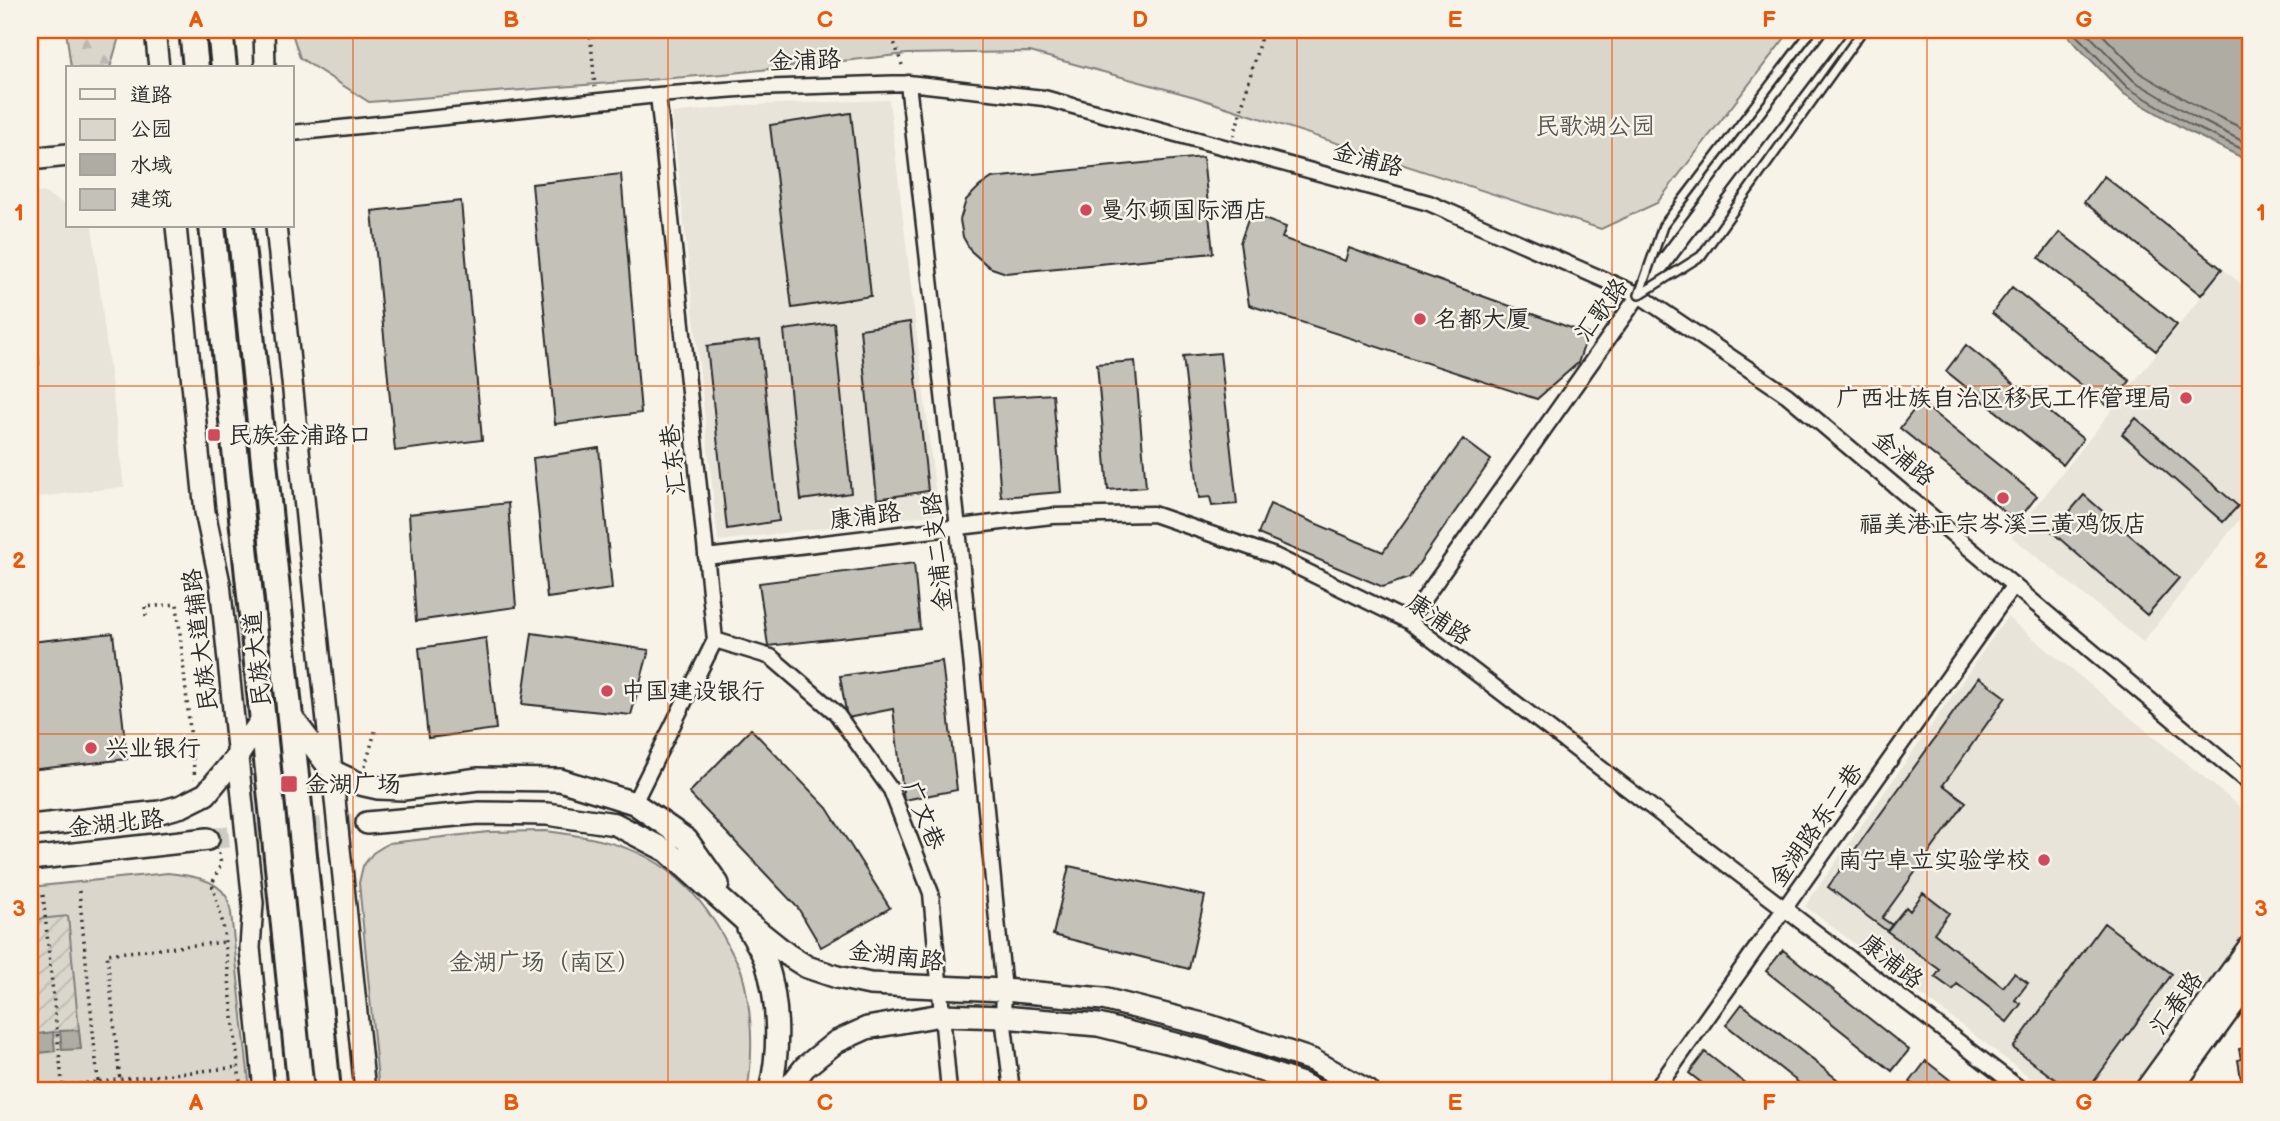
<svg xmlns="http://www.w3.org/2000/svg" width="2280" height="1121" viewBox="0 0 2280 1121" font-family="'Balsamiq Sans','LXGW WenKai TC',sans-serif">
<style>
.built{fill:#e8e4da}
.forest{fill:url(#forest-firs);stroke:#82807c;stroke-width:2}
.park{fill:#dad6cc;stroke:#82807c;stroke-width:2}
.garden{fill:url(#garden-furrows);stroke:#82807c;stroke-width:2}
.water{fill:#afaca4;stroke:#7a7874;stroke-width:2}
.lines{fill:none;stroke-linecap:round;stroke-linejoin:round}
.shore{stroke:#605f5b;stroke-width:2}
.building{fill:#c4c1b9;stroke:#2b2b2b;stroke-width:2}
.secondary-tunnel{stroke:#cecbc2;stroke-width:21;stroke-dasharray:21 10;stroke-linecap:butt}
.minor-casing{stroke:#2b2b2b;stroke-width:19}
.tertiary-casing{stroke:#2b2b2b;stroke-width:24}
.secondary-casing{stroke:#2b2b2b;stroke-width:26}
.trunk-casing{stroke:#2b2b2b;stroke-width:30}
.path{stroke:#2b2b2b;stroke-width:3.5;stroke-dasharray:2 5;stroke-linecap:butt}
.minor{stroke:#f7f3e8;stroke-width:14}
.tertiary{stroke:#f7f3e8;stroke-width:19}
.secondary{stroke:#f7f3e8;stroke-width:21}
.trunk{stroke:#f7f3e8;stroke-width:24}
.service-bridge-casing{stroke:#2b2b2b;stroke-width:12;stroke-linecap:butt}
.service-bridge{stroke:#f7f3e8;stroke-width:7}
.grid{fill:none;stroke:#e8590c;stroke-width:2;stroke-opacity:0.55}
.poi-dot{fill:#d1495b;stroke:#f7f3e8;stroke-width:2.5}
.labels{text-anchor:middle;stroke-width:5;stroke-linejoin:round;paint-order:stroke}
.street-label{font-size:24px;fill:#2b2b2b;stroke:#f7f3e8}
.park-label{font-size:24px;fill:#575653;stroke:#f7f3e8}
.poi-label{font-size:24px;fill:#2b2b2b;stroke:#f7f3e8;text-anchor:start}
.neatline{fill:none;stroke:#e8590c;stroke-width:2.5}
.grid-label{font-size:23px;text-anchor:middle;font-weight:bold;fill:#e8590c}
</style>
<defs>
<pattern id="forest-firs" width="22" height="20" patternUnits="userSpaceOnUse" patternTransform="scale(1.75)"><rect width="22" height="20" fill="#dad6cc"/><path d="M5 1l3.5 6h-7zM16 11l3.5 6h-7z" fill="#bbb8af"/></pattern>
<pattern id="garden-furrows" width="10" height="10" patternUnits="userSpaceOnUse" patternTransform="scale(1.75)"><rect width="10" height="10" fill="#dad6cc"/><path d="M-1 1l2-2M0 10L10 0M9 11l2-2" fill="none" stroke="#bbb8af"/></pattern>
</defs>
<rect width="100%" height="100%" fill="#f7f3e8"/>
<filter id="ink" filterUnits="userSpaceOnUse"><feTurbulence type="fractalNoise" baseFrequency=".0143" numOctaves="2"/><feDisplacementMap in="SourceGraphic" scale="14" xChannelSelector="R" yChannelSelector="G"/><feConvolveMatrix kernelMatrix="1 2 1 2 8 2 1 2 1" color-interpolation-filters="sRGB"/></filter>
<g filter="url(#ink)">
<!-- built -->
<path class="built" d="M889 100 938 514 718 541 672 113 749 105Z
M43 192 68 206V226H92L124 487 30 498V194Z
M2223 269 2250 291V506L2143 642 2012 537Z
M2007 617 2250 815V926L2129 1091H2048L1805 906Z"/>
<!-- forest -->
<path class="forest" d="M66 30H121L110 68H71Z"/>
<!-- park -->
<path class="park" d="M291 30H1791L1657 203 1601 229 1195 97 1030 52 907 54 723 74 369 102 300 58Z
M546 831C584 836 625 842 659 864 691 885 713 915 730 949 734 957 740 965 742 973 752 1010 754 1054 747 1091H379L359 883 363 866 373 853 389 843 489 832Z
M168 873C187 875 215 878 226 896 229 901 230 908 231 913L250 1091H30V887Z"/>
<!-- garden -->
<path class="garden" d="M68 916 79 1030 30 1035V920Z"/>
<!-- water -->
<path class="water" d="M2062 30H2250V166L2239 156 2188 131 2124 94Z
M79 1030 81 1049 62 1050 60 1031Z
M53 1032 55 1051 30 1054V1035Z"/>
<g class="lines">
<!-- shore -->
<path class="shore" d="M2071 30 2128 88 2191 125 2242 149 2250 157
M2084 30 2134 81 2195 117 2250 145
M2098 30 2140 73 2200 108 2250 132"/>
</g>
<!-- building -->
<path class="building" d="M851 113 871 296 792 308 770 125Z
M1203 157 1213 253 1006 273 989 267 971 251 963 237 960 220 966 200 980 186 992 178Z
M621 174 641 413 555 424 532 184Z
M2104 176 2222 269 2201 295 2084 202Z
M461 201 482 440 395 451 372 211Z
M1250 214 1286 227 1282 238 1345 261 1349 248 1588 334 1578 363 1537 399 1249 305 1240 243Z
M2060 232 2177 325 2156 351 2039 258Z
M30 276 39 364 30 365Z
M2012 287 2130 381 2109 407 1992 313Z
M910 322 928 491 877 499 860 329Z
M834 323 851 493 801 500 784 330Z
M760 340 779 521 727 529 707 346Z
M1966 345 2083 439 2063 465 1946 371Z
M1220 353 1237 504 1212 506 1210 497 1199 498 1183 356Z
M1135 361 1146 487 1108 490 1097 364Z
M1053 394 1061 492 1001 497 993 398Z
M1920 402 2037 496 2017 522 1900 428Z
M2136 418 2238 506 2223 522 2122 434Z
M1463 439 1491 460 1409 578 1383 587 1258 534 1270 504 1383 552Z
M599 448 612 589 547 598 533 458Z
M2084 495 2179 578 2147 615 2052 532Z
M508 503 516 607 416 621 409 514Z
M914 563 920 629 768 646 759 583Z
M113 633 127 759 30 770V711L38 710 31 642Z
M532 633 649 650 631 715 522 704Z
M486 638 496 729 428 738 419 648Z
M942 661 957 790 904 800 893 709 847 718 840 676Z
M1979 677 2006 697 1943 785 1966 802 1882 918 1892 925 1887 931 1828 887Z
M751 729 827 808 890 908 821 947 798 908 689 793Z
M1069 866 1205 896 1189 969 1053 935Z
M1923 893 1949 913 1934 933 2003 987 2014 973 2028 983 2015 1000 2021 1004 2007 1022 1957 984 1953 990 1935 977 1940 970 1887 931 1906 907 1910 911Z
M2104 923 2172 974 2087 1091H2071L2013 1048Z
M1783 950 1909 1050 1892 1071 1766 971Z
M1742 1004 1852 1091H1809L1726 1025Z
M2250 1047V1091H2243L2238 1060 2241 1059 2239 1049Z
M1705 1052 1755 1091H1712L1689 1073Z
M1926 1061 1964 1091H1921L1910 1082Z"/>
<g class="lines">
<!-- secondary-tunnel -->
<path class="secondary-tunnel" d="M208 839 367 823"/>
<defs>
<path id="minor" d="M908 83 958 528 1004 990 1003 1017 1012 1091
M292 133 658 95 751 88 908 83 1044 98 1429 203 1639 295 1787 395 2250 784
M706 557 1052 516 1153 514 1275 556 1408 621 2023 1091
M1408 621 1639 295 1839 30
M715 640 771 657 836 713 891 790 931 893 949 1091
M634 803 715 640 658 95
M1655 1091 2014 585"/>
<path id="tertiary" d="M155 30 159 68
M264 30 265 68
M176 226 205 512 220 583 253 903 250 948 264 1091
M276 226 365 1091"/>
<path id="secondary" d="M30 159 68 155
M290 715 332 771 360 784 378 788 403 789 479 779 560 780 634 803 687 840 718 884
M367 823 479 813 547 814 615 824 667 851 743 919 788 955 807 967 837 977 870 984 1004 990 1103 999 1210 1026 1312 1060 1368 1091
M30 826 160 812 182 806 206 794 238 755 263 718
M30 859 208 839
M748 928C754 939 762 950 766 962 779 1002 780 1050 770 1091
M786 1091 805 1067 836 1042 867 1028 941 1015 1003 1017 1098 1025 1203 1051 1302 1084 1315 1091
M2145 1091 2250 946
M2170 1091 2250 981"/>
<path id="trunk" d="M192 30 196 68
M220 30 224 68
M212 226 301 1091
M240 226 328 1091"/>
</defs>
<!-- minor casing -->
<use href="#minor" class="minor-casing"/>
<!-- tertiary casing -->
<use href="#tertiary" class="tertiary-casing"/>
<!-- secondary casing -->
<use href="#secondary" class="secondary-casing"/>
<!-- trunk casing -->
<use href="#trunk" class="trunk-casing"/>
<!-- path -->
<path class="path" d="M590 30 595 87
M890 30 903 68
M1234 136 1260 40 1256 30
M146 616 145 607 177 604 195 779
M365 767 376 728
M219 853 221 864 212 884 223 924 241 1091
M79 891 99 1091
M43 895 63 1091
M30 1089 239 1067
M121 1091 107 954 225 942
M415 1091 449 1088 450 1091"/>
<!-- minor -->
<use href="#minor" class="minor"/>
<!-- tertiary -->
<use href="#tertiary" class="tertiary"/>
<!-- secondary -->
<use href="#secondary" class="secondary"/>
<!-- trunk -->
<use href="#trunk" class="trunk"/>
<defs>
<path id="service-bridge" d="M1812 30 1663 226 1639 295 1701 256 1863 30"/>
</defs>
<!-- service-bridge casing -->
<use href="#service-bridge" class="service-bridge-casing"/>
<!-- service-bridge -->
<use href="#service-bridge" class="service-bridge"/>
</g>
</g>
<!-- grid -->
<path class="grid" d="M353 30V1091M668 30V1091M983 30V1091M1297 30V1091M1612 30V1091M1927 30V1091M30 386H2250M30 734H2250"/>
<!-- markers -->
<g class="poi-dot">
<circle cx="1086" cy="210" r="7"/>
<circle cx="1420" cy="319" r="7"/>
<circle cx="2186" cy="398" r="7"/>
<rect x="207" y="428" width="14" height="14" rx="3.5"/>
<circle cx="2003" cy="498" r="7"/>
<circle cx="607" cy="691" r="7"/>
<circle cx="91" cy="748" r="7"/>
<rect x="280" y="775" width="18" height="18" rx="3.5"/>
<circle cx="2044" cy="860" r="7"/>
</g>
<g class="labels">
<!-- street labels -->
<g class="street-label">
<text transform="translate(805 60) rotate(-2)" y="8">金浦路</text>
<text transform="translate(1368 159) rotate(15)" y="8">金浦路</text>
<text transform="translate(1601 310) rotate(-54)" y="8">汇歌路</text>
<text transform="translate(1904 458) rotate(40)" y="8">金浦路</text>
<text transform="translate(673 460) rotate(-96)" y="8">汇东巷</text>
<text transform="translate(865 516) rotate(-7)" y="8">康浦路</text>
<text transform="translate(937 552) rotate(-96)" y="8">金浦二支路</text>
<text transform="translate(1439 619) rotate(34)" y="8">康浦路</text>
<text transform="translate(200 640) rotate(-97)" y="8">民族大道辅路</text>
<text transform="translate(257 659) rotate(-96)" y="8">民族大道</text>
<text transform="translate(924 815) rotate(67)" y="8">广文巷</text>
<text transform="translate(116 823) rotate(-6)" y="8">金湖北路</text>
<text transform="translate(1816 825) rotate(-55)" y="8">金湖路东二巷</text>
<text transform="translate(896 956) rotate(7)" y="8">金湖南路</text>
<text transform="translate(1892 961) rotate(38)" y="8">康浦路</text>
<text transform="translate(2176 1003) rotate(-54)" y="8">汇春路</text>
</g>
<!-- park labels -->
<g class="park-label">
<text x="1595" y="134">民歌湖公园</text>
<text x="545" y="970">金湖广场（南区）</text>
</g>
<!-- poi labels -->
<g class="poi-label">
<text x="1100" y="218">曼尔顿国际酒店</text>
<text x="1434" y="327">名都大厦</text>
<text x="2172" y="406" text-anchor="end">广西壮族自治区移民工作管理局</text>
<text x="228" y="443">民族金浦路口</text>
<text x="2003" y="532" text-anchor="middle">福美港正宗岑溪三黄鸡饭店</text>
<text x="621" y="699">中国建设银行</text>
<text x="105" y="756">兴业银行</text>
<text x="305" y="792">金湖广场</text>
<text x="2030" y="868" text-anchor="end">南宁卓立实验学校</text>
</g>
</g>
<!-- margin -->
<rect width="2280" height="1121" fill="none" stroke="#f7f3e8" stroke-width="77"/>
<!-- legend -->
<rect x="66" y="66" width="228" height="161" fill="#f7f3e8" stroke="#a5a39c" stroke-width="2"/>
<rect x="80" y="89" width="35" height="10" fill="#f7f3e8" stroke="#a5a39c" stroke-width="2"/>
<text x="130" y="102" font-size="21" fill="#2b2b2b">道路</text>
<rect x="80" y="119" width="35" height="21" fill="#dad6cc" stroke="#a5a39c" stroke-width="2"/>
<text x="130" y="136" font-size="21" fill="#2b2b2b">公园</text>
<rect x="80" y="154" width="35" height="21" fill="#afaca4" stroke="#a5a39c" stroke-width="2"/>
<text x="130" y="172" font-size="21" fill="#2b2b2b">水域</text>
<rect x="80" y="189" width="35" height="21" fill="#c4c1b9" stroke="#a5a39c" stroke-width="2"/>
<text x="130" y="206" font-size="21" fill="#2b2b2b">建筑</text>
<rect x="38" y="38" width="2204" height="1044" class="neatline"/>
<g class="grid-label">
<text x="196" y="27">A</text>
<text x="511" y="27">B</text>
<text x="825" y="27">C</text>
<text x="1140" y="27">D</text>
<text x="1455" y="27">E</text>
<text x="1769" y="27">F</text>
<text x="2084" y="27">G</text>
<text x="19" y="220">1</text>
<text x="2261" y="220">1</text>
<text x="19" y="568">2</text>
<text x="2261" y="568">2</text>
<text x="19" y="916">3</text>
<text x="2261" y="916">3</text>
<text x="196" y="1110">A</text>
<text x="511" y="1110">B</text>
<text x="825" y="1110">C</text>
<text x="1140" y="1110">D</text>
<text x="1455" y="1110">E</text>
<text x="1769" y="1110">F</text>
<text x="2084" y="1110">G</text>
</g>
</svg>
